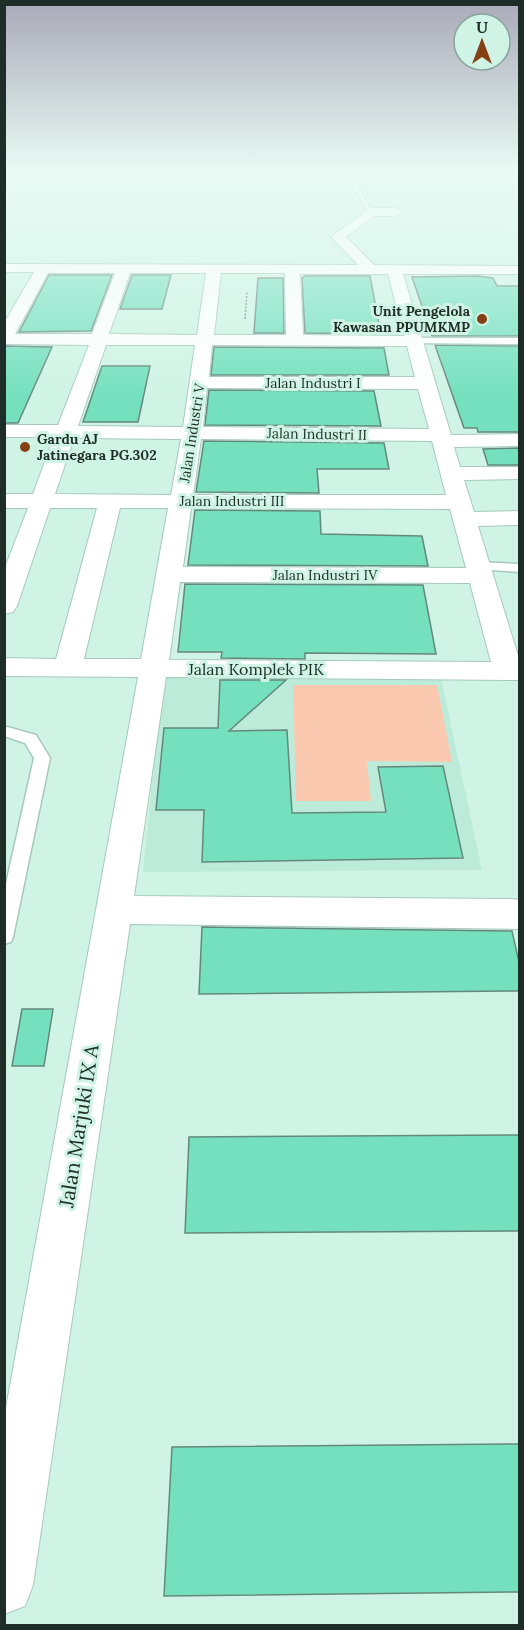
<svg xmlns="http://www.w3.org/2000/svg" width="524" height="1630" viewBox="0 0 524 1630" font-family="Lora,serif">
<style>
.built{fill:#bdebda}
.green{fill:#fbc9af}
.building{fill:#74e0be;stroke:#66887c;stroke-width:1.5}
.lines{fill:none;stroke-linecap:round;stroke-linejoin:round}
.service-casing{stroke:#a5c9bc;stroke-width:3}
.minor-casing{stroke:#a5c9bc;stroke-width:2}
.path{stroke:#738c83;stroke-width:1.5;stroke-dasharray:2 1.5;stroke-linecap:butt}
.service{fill:#fff;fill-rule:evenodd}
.minor{fill:#fff;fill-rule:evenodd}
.poi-dot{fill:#854016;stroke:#cff4e6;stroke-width:2}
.labels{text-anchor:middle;stroke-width:6;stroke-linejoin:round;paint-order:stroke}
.far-poi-label{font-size:14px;font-weight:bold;fill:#1e2d28;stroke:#cff4e6;text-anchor:end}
.far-street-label{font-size:14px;fill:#1e2d28;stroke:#cff4e6}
.street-label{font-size:16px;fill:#1e2d28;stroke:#cff4e6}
.near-street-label{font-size:20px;fill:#1e2d28;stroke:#cff4e6}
</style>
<rect width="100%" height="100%" fill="#cff4e6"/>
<!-- built -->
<path class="built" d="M439 669 482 870 143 872 163 670Z"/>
<!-- green -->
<path class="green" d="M293 685H437L452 762 367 761 371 801H296Z"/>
<!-- building -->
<path class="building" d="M49 275H112L91 331 19 332Z
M132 275H171L162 309H120Z
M305 276H370L381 334 305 333 302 278Z
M477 276 493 278 497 286H519V336H432L412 277Z
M258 278H283L284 333H254Z
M435 345 519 346V432H478L477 428H464Z
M4 346 52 347 18 423H4Z
M214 347 384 348 389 375H211Z
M102 366H150L138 422H83Z
M209 390 374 391 381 426 205 425Z
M204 441 384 443 389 469H317L319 493 196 492Z
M519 448V465H488L483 449Z
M195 510 320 511 321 534 422 536 428 566 188 565Z
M185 584 423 585 436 654 305 653V659L221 658 222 652H178Z
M220 680H286L229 731 287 730 292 813 386 812 378 767 443 766 463 858 202 862 204 810H156L164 728H218Z
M202 927 512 931 519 962V991L199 994Z
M22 1009H53L44 1066H12Z
M519 1135V1231L185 1233 189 1137Z
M519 1444V1592L164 1596 172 1447Z"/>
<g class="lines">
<defs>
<path id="service" d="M348 177H352L373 213H369Z
M414 338H520V344L411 343Z
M478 562 520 564V572L474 569 472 566Z
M4 726 36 735 50 758 13 937 11 942 4 944V893L34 758 25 743 4 736Z"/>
<path id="minor" d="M4 171H40L4 178Z
M371 208H395L401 212 395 216H374L346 237 374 265 520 266V274H403L451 435 520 434V446L454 447 460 467H520V479L464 480 474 512 520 511V525L478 526 520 662V680L166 677 134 896 512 899 520 900V929L130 924 33 1585 25 1606 4 1614V1419L138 677 4 676V658L56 659 97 508H50L17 606 13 612 4 614V570L28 508H4V494H33L54 437H4V425H58L89 345 4 344V323L34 272H4V264L358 265 331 237ZM48 273H115L92 334H15ZM130 273H206L197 335 109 334ZM221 273H285L286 335H214ZM300 274H388L404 336 303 335ZM106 345H195L183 427 78 426ZM212 345 407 346 415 377H209ZM207 388 418 389 429 429 203 427ZM74 438 181 439 171 495 55 494ZM201 439 432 441 446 495H193ZM120 508H168L141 659H84ZM191 508 450 509 466 568 183 567ZM180 582 470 583 491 662 169 660Z"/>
</defs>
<!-- service casing -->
<use href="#service" class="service-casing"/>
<!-- minor casing -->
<use href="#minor" class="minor-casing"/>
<!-- path -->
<path class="path" d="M245 319 247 291"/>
<!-- service -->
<use href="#service" class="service"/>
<!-- minor -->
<use href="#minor" class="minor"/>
</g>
<!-- sky -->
<linearGradient id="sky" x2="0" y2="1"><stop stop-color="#a9aab8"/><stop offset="0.43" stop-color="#e9faf4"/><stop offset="1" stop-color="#e9faf4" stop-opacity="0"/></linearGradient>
<rect width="524" height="399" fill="url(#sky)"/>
<!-- markers -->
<g class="poi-dot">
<circle cx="482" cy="319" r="6"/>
<circle cx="25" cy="447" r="6"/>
</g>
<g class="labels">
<!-- far-poi labels -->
<g class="far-poi-label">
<text x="470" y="316">Unit Pengelola<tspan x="470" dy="16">Kawasan PPUMKMP</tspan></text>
<text x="37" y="444" text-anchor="start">Gardu AJ<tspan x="37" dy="16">Jatinegara PG.302</tspan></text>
</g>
<!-- far-street labels -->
<g class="far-street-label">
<text x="313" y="388">Jalan Industri I</text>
<text transform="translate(192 433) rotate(-81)" y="5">Jalan Industri V</text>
<text transform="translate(317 434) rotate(1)" y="5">Jalan Industri II</text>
<text x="232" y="506">Jalan Industri III</text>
<text x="325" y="580">Jalan Industri IV</text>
</g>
<!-- street labels -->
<g class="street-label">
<text x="256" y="675">Jalan Komplek PIK</text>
</g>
<!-- near-street labels -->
<g class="near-street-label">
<text transform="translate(79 1126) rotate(-81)" y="7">Jalan Marjuki IX A</text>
</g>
</g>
<!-- border -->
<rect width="524" height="1630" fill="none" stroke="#1e2d28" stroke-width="12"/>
<!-- north arrow -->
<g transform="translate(482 42)"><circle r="28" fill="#cff4e6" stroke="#88a49a" stroke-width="1.5"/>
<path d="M0-4.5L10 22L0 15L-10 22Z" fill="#854016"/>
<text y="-9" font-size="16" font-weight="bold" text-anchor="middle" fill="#1e2d28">U</text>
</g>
</svg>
